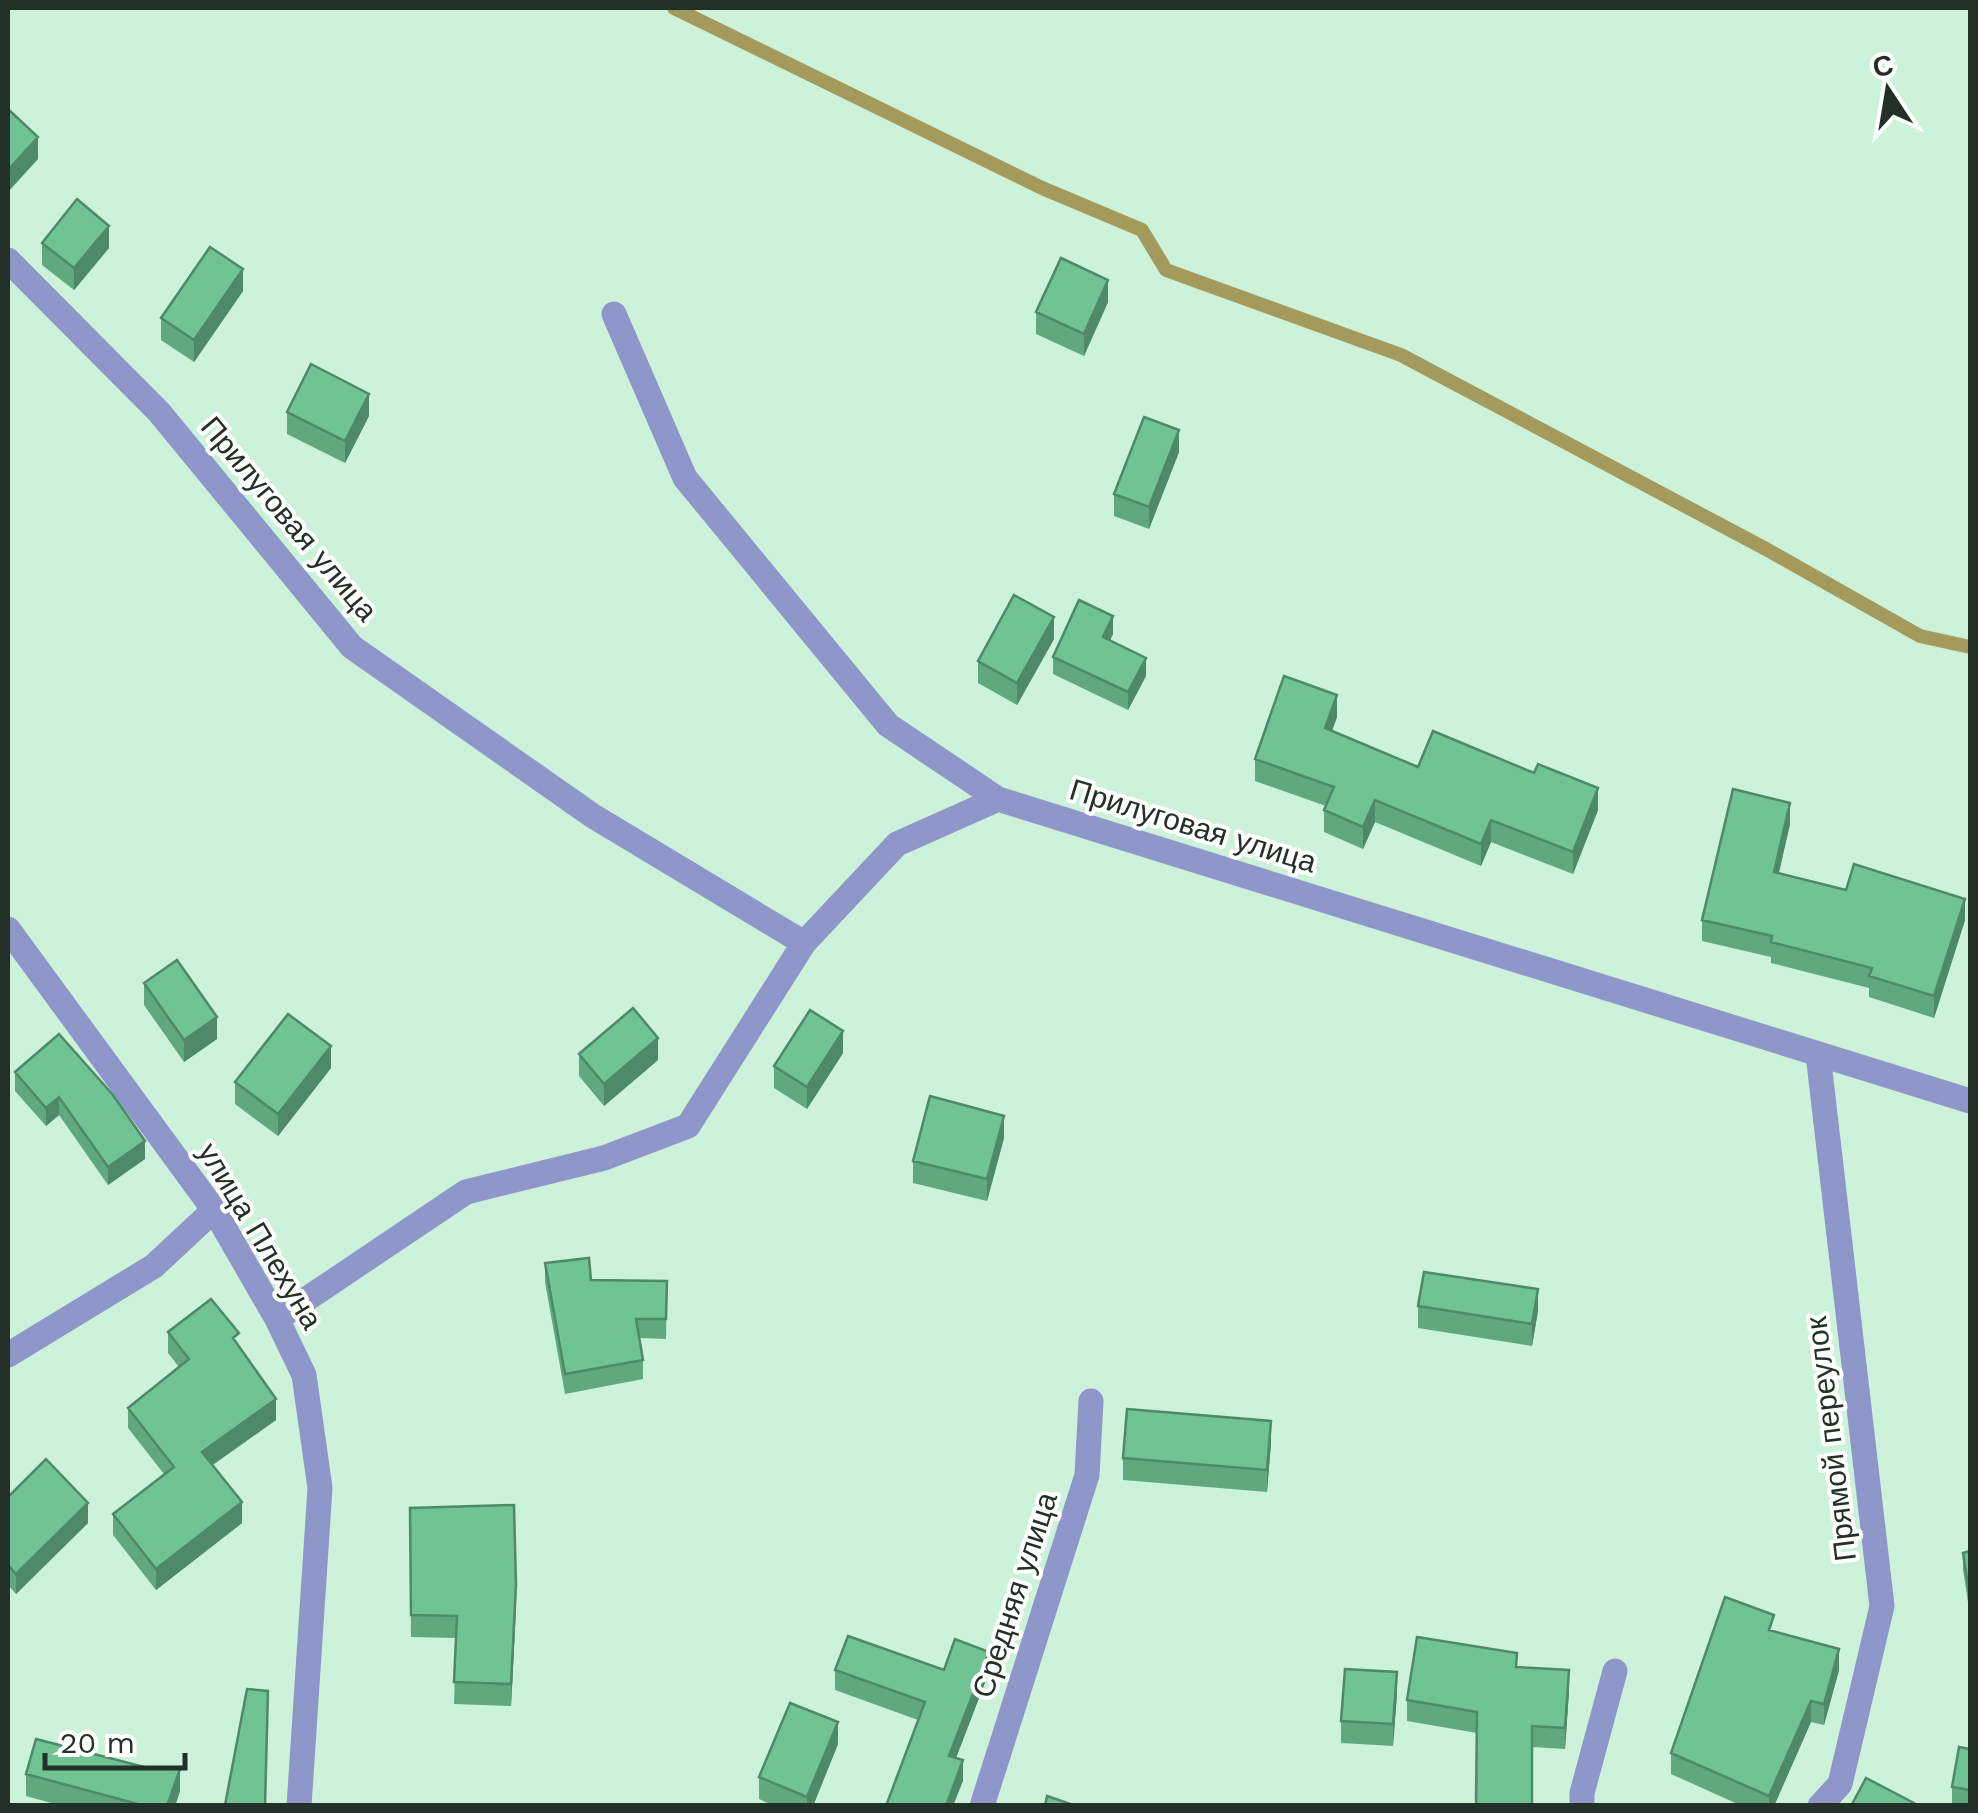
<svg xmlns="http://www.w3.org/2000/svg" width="1978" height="1813" viewBox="0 0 1978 1813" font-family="'Work Sans',sans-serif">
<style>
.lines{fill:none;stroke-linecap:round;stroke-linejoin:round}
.stream{stroke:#a39a5c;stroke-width:14}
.minor{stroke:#8f97ca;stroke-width:25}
.wall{fill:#60a97f}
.shaded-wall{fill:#4e8968}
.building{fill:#70c494;stroke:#4e8968;stroke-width:2.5}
.labels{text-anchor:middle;stroke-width:8;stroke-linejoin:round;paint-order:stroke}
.street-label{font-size:30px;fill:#223027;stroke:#fff}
</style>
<rect width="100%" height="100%" fill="#cdf2da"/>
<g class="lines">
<!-- stream -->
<path class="stream" d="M674 8 1042 188 1142 230 1166 270 1401 355 1766 549 1920 636 1970 647"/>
<!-- minor -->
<path class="minor" d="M8 260 159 412 352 647 593 816 804 943
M614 314 685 478 888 725 998 799 1970 1101
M8 929 214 1210 277 1319 304 1375 320 1488 299 1806
M1818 1054 1882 1606 1840 1784 1820 1806
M277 1319 466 1192 604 1158 688 1126 804 943 897 844 998 799
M8 1355 154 1266 214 1210
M982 1806 1087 1475 1091 1401
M1582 1806V1793L1615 1671"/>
</g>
<!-- wall -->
<path class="wall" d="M42 243 109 248 74 290 42 265Z
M243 291 194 362 161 340V318Z
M1108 302 1084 356 1036 334V312Z
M287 412 369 416 345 463 287 434Z
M1179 452 1149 529 1114 516V494Z
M1113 634 1110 640 1146 676 1128 710 1053 674V657Z
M1054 639 1017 705 978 683V661Z
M1337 717 1332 731 1418 767 1598 810 1573 874 1491 842 1481 866 1375 822 1363 849 1324 832V810L1326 806 1255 781V759Z
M1790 824 1779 873 1965 920 1934 1018 1869 997V988L1771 963V957L1702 941V920Z
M144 983 217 1039 184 1062 144 1005Z
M59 1034 145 1159 108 1185 59 1115 46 1126 15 1091V1072Z
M843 1053 807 1109 774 1088V1066Z
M579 1054 658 1060 604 1106 579 1076Z
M331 1068 278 1136 235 1104V1082Z
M1004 1138 987 1201 913 1183V1161Z
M545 1263 591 1280 667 1281 666 1339 640 1338 643 1360V1379L565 1394 545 1282Z
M1418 1306 1538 1311 1532 1346 1418 1328Z
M168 1332 239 1347 276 1420 213 1465 242 1523 156 1590 113 1535V1514L164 1474 128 1428V1408L179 1367 168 1353Z
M1271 1443 1267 1492 1123 1480V1458Z
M8 1497 88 1523 16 1594 8 1585Z
M410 1508 516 1607 511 1706 454 1704 456 1638 411 1637Z
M1970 1551V1615L1963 1570V1553Z
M1774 1631 1839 1670 1824 1725 1811 1722 1774 1806H1742L1671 1774V1753Z
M1517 1667 1569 1691 1565 1749 1532 1747 1477 1733 1407 1721V1700Z
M835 1670 989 1672 956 1758 963 1781 918 1720 835 1690Z
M1397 1694 1393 1746 1341 1743V1721Z
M838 1744 813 1806H774L759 1799V1777Z
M1970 1749V1806H1952V1787Z
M26 1774 180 1791 175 1806H62L26 1796Z"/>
<!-- shaded-wall -->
<path class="shaded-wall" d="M38 137V159L8 192V170Z
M109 226V248L74 290V268Z
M243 269V291L194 362V340Z
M1108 280V302L1084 356V334Z
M369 394V416L345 463V441Z
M1179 430V452L1149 529V507Z
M1113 616V634L1103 655V637Z
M1054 617V639L1017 705V683Z
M1146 658V676L1128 710V692Z
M1337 695V717L1325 750V728Z
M1598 788V810L1573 874V852Z
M1375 800V822L1363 849V827Z
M1790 803V824L1774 893V872Z
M1491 820V842L1481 866V844Z
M1965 899V920L1934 1018V996Z
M217 1017V1039L184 1062V1040Z
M843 1031V1053L807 1109V1087Z
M658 1038V1060L604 1106V1084Z
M331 1046V1068L278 1136V1114Z
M59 1097V1115L46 1126V1108Z
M1004 1116V1138L987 1201V1179Z
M145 1141V1159L108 1185V1167Z
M1538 1289V1311L1532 1346V1324Z
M276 1399V1420L202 1472V1452Z
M1271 1421V1443L1267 1492V1470Z
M242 1502V1523L156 1590V1569Z
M88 1503V1523L16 1594V1574Z
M516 1585V1607L511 1706V1684Z
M1839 1649V1670L1824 1725V1704Z
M989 1652V1672L949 1776V1756Z
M1569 1670V1691L1565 1749V1728Z
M1397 1672V1694L1393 1746V1724Z
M1811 1701V1722L1774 1806H1769V1796Z
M838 1722V1744L813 1806H807V1797Z
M963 1760V1781L953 1806H946Z
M180 1769V1791L175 1806H167Z"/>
<!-- building -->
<path class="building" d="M9 110 38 137 8 170V111Z
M77 199 109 226 74 268 42 243Z
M210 247 243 269 194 340 161 318Z
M1061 258 1108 280 1084 334 1036 312Z
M311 364 369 394 345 441 287 412Z
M1144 417 1179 430 1149 507 1114 494Z
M1014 595 1054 617 1017 683 978 661Z
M1079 600 1113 616 1103 637 1146 658 1128 692 1053 657Z
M1284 676 1337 695 1325 728 1418 767 1433 731 1534 773 1538 764 1598 788 1573 852 1491 820 1481 844 1375 800 1363 827 1324 810 1334 787 1255 759Z
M1733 789 1790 803 1774 872 1846 890 1854 864 1965 899 1934 996 1869 976 1872 968 1771 942 1772 936 1702 920Z
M177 960 217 1017 184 1040 144 983Z
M633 1008 658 1038 604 1084 579 1054Z
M810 1010 843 1031 807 1087 774 1066Z
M288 1014 331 1046 278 1114 235 1082Z
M59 1034 113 1095 145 1141 108 1167 59 1097 46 1108 15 1072Z
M930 1096 1004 1116 987 1179 913 1161Z
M589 1258 591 1280 667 1281 666 1319H636L643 1360 565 1374 545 1263Z
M1424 1272 1538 1289 1532 1324 1418 1306Z
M211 1299 239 1333 233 1338 276 1399 202 1452 242 1502 156 1569 113 1514 174 1467 128 1408 189 1359 168 1332Z
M1127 1409 1271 1421 1267 1470 1123 1458Z
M46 1459 88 1503 16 1574 8 1565V1497Z
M514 1505 516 1585 511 1684 454 1682 457 1616 411 1615 410 1508Z
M1970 1551V1598L1963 1553Z
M1725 1597 1774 1615 1769 1630 1839 1649 1824 1704 1811 1701 1769 1796 1671 1753Z
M848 1636 944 1670 955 1639 989 1652 949 1756 963 1760 946 1806H886L925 1702 835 1670Z
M1417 1637 1517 1653 1516 1667 1569 1670 1565 1728 1532 1726V1806H1476L1477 1712 1407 1700Z
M1345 1669 1397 1672 1393 1724 1341 1721Z
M247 1689 268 1691 265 1806 225 1805Z
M790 1703 838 1722 807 1797 759 1777Z
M36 1739 148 1768 180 1769 167 1806H145L26 1774Z
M1959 1747 1970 1749V1790L1952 1787Z
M1866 1778 1914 1803 1913 1806H1851Z
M1047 1796 1076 1806H1045Z"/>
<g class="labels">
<!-- street labels -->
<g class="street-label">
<text transform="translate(289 519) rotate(50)" y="10">Прилуговая улица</text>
<text transform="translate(1193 826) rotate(17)" y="10">Прилуговая улица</text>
<text transform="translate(260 1236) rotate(59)" y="10">улица Плехуна</text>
<text transform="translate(1831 1439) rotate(-97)" y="10">Прямой переулок</text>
<text transform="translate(1015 1595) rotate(-72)" y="10">Средняя улица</text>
</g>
</g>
<!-- border -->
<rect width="1978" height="1813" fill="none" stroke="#223027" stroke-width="20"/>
<!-- north arrow -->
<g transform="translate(1888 90) rotate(348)" stroke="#ffffff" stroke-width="8" paint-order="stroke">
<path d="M0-8L18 38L0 25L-18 38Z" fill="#223027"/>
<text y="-15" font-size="28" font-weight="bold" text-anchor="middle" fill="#223027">С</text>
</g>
<!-- scale -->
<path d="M45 1753v15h140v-15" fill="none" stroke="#223027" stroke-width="5"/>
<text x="60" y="1753" font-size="30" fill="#223027" stroke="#ffffff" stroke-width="8" paint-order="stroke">20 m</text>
</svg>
